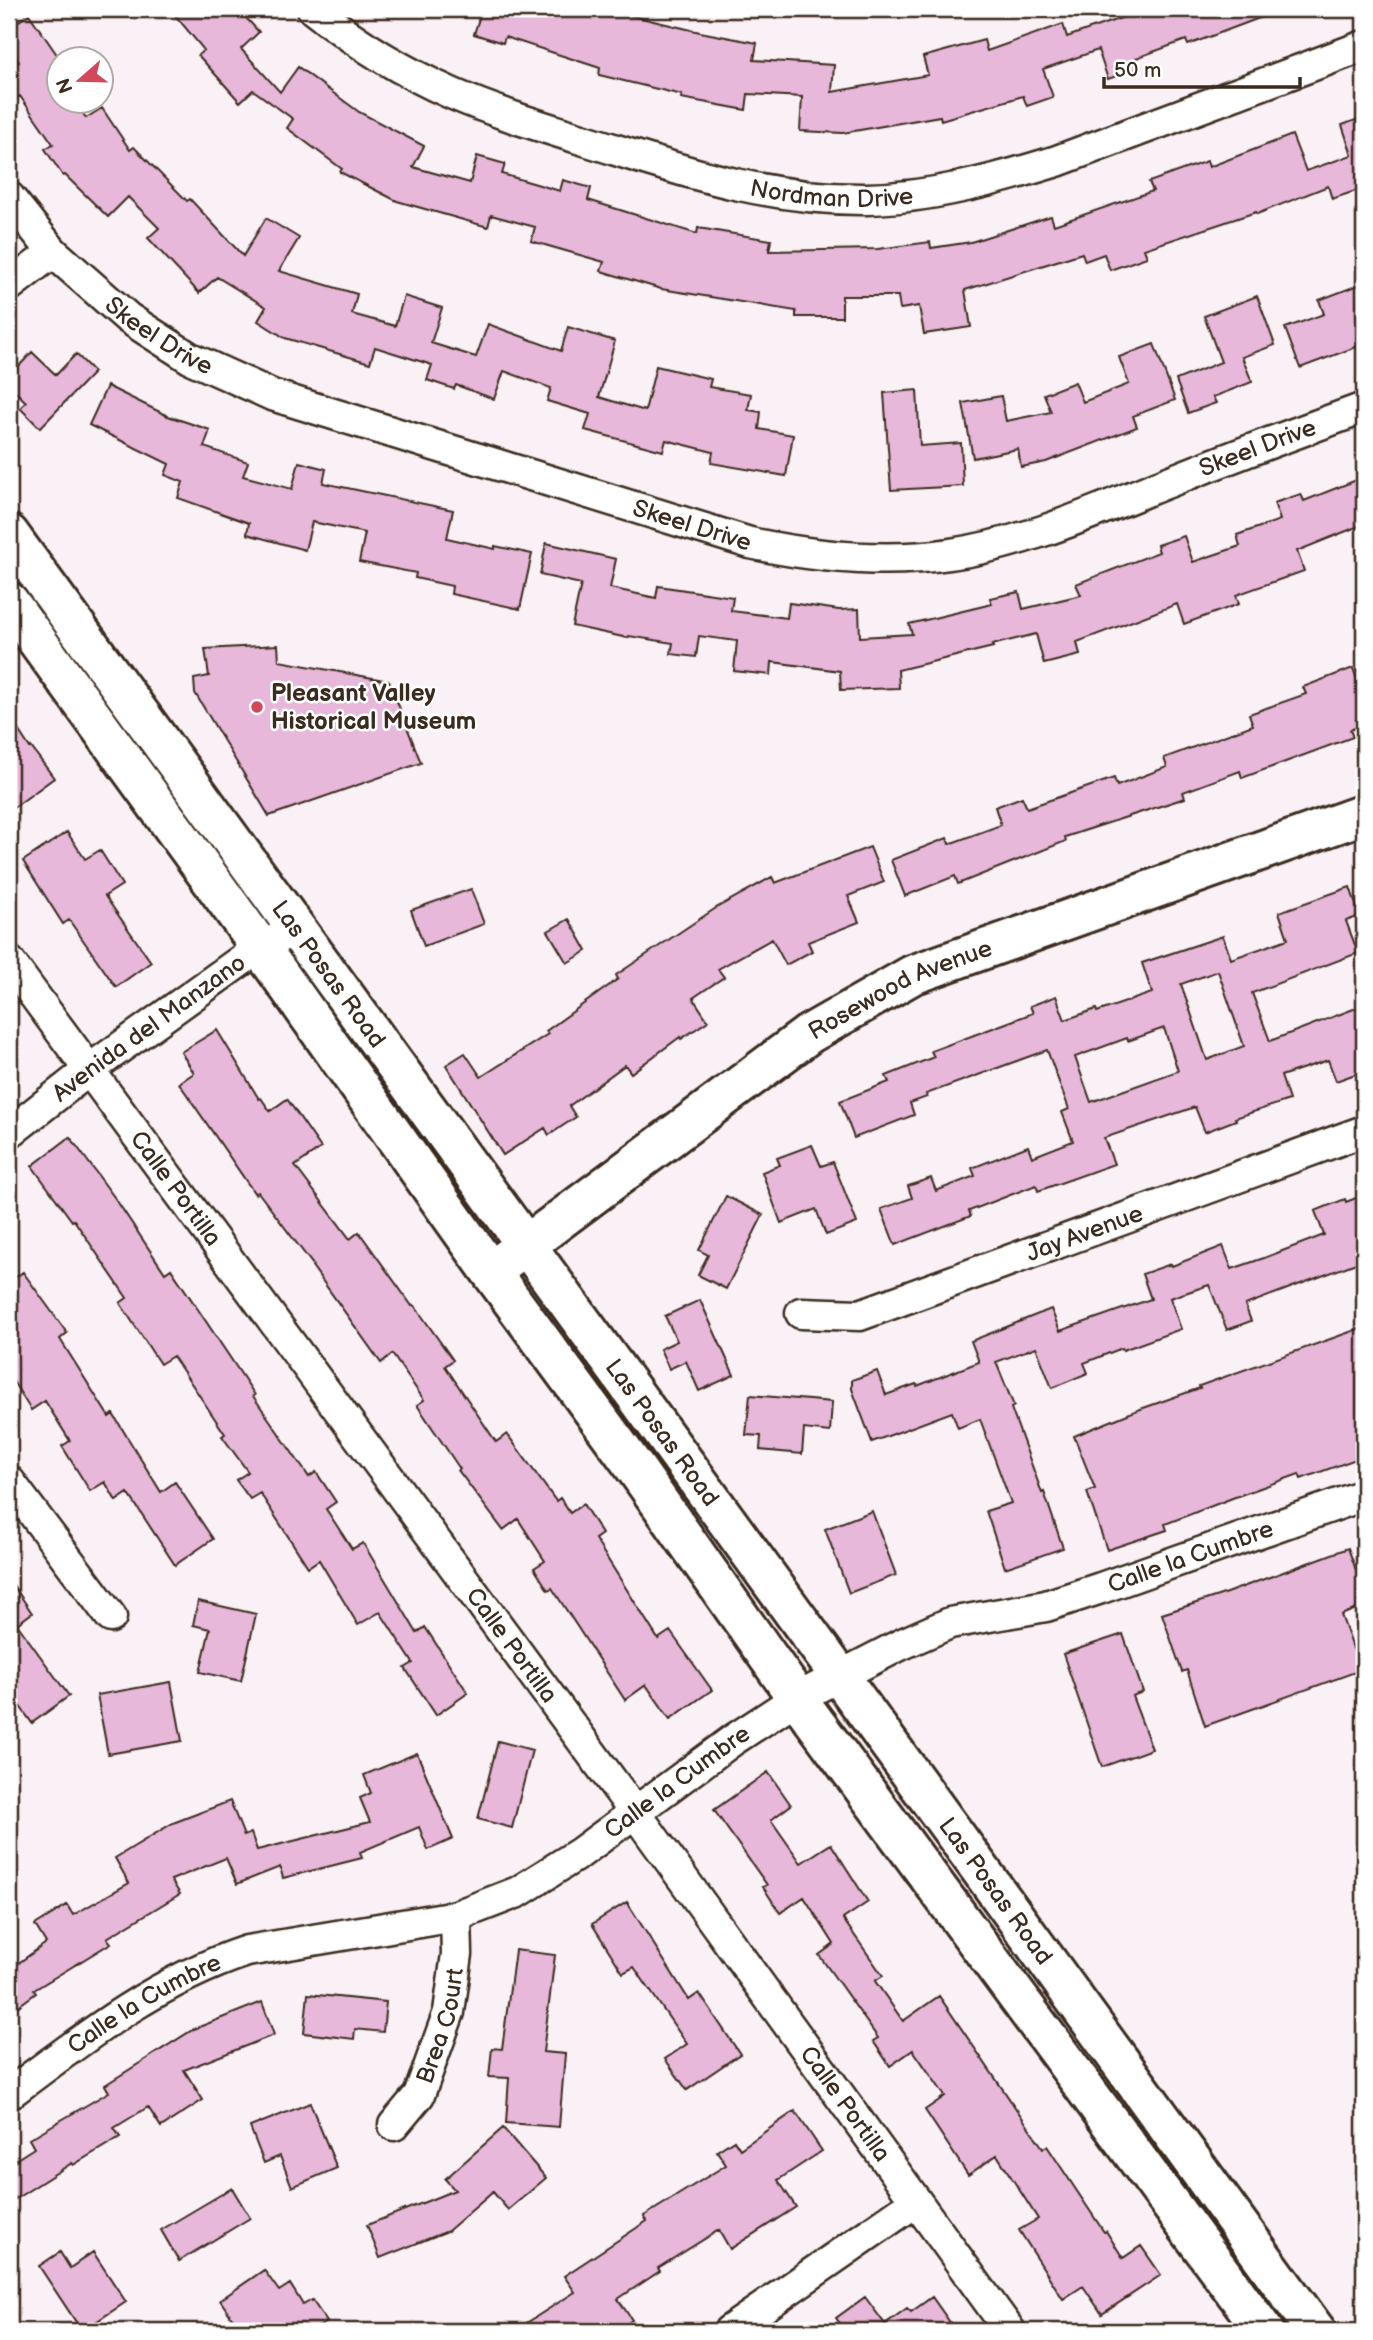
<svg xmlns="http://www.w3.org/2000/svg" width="1373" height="2340" viewBox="0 0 1373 2340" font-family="'Balsamiq Sans',sans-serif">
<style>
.building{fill:#e7b8d9;stroke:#3b2a1e;stroke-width:2;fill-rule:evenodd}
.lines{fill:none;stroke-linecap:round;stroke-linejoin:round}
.minor-casing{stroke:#3b2a1e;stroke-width:35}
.major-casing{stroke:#3b2a1e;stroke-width:44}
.minor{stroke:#fff;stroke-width:30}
.major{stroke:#fff;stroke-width:38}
.poi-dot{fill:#d1495b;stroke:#fff;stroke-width:2.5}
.labels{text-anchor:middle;stroke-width:5;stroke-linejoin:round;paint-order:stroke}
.street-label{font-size:24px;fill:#3b2a1e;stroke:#fff}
.poi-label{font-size:24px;font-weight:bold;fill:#3b2a1e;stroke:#fff;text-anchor:start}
</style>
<rect width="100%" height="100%" fill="#faf1f7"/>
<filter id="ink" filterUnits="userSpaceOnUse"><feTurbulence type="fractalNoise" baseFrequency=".0143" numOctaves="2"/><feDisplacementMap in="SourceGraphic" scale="14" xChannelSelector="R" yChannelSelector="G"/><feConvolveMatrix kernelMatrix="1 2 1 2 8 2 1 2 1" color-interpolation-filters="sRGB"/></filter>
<g filter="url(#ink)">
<!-- building -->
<path class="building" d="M170 9H238L259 32 241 49 280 92 298 67 359 112 424 146 413 167 470 183 477 156 505 164 502 174 560 191 563 180 591 188 588 200 697 234 698 228 771 240 769 251 878 249 930 242 931 248 971 242 1051 216 1054 225 1153 191 1149 182 1207 161 1209 167 1292 135 1306 171 1352 155 1342 125 1364 117V188L1332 199 1328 186 1257 214 1256 212 1144 249 1147 257 1110 270 1104 254 1085 261 1082 253 965 290 971 327 924 334 919 306 900 309 898 296H842V317H796V311L661 289 601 271 604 262 531 241 535 227 491 215 488 227 397 201 340 172 342 169 287 128 293 119 253 90 240 102 198 55 204 50Z
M482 9H603L700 32 757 43 754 60 834 65 832 92 928 75 923 57 984 40 987 51 1063 24 1067 37 1147 9H1278V11L1188 45 1186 40 1136 58 1140 68 1108 79 1098 50 1043 69 1053 97 1027 106 1023 96 941 120 940 116 843 133 800 131 802 97 748 94 746 110 681 98 682 95 599 75 600 68 505 37 503 43 474 34Z
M29 14 60 59V102H75L86 118 102 108 130 150 134 147 187 201 190 199 243 256 266 218 299 238 279 271 357 294 352 314 395 326 404 296 442 308 431 343 476 357 488 324 561 351 568 327 615 341 599 397 645 411 656 366 711 379 709 387 751 394 748 410 761 412 759 429 793 435 786 476 711 463 713 452 666 440 663 451 585 430 590 414 547 401 551 388 504 371 494 399 456 385 454 389 427 380 432 365 375 347 370 363 285 338 258 321 266 307 217 277 199 293 148 238 159 228 128 197 108 217 65 175 63 176 45 149 53 144 20 96 9 103V69L19 62 9 47V28Z
M1364 283V344L1300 368 1285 328 1324 314 1319 300Z
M1257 296 1275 345 1242 357 1252 382 1213 397 1216 403 1188 413 1176 380 1221 362 1204 316Z
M1154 344 1175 400 1133 416 1137 427 1046 462 1021 467 1018 449 973 458 963 403 1001 396 1006 421 1051 412 1044 394 1075 382 1083 402 1129 384 1119 357Z
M32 352 56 375 76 354 94 372 40 428 20 408 26 402 9 385V377Z
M107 386 168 416 210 430 204 447 248 462 243 476 292 489 299 462 326 469 323 483 453 510 447 538 495 549V546L532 554 520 609 451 594 452 586 415 578 416 573 359 562 365 533 312 522 305 550 247 534 249 523 178 498 183 482 165 475 169 464 89 425Z
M917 390 920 446 961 443 963 486 891 490 884 393Z
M1364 477V524L1297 551 1304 571 1236 595 1239 604 1184 624 1177 604 1077 642 1080 655 1044 664 1036 634 992 645 993 647 898 670 899 688 841 690 840 671 772 662 771 675 734 671 737 641 699 636 696 657 671 654 673 643 629 636 628 638 572 626 581 584 540 575 546 543 616 559 610 588 656 598 658 586 733 597 731 611 787 618 789 603 839 610 859 609 860 637 912 634 909 624 992 604 990 598 1019 592 1023 609 1081 595 1076 584 1159 552 1157 545 1184 536 1193 562 1240 546 1237 535 1280 520 1274 503 1301 494 1304 501Z
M278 645 279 661 389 681 421 763 269 816 195 693 194 679 209 676 205 649Z
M1353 668 1359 685 1364 683V724L1350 730 1353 737 1242 778 1240 771 1183 792 1185 798 1065 837 1066 841 958 884 955 876 905 896 891 860 947 838 949 844 1001 825 995 807 1022 797 1027 808 1114 778 1117 786 1167 767 1164 758 1253 725 1249 714 1306 694 1303 687Z
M9 716 30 748 31 747 54 778 9 811Z
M67 832 85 859 100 850 122 885 105 896 151 962 116 987 69 920 63 924 23 861Z
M870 847 884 882 848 896 859 922 808 942 812 951 786 965 772 939 718 969 724 977 693 998 708 1021 681 1039 680 1037 631 1073 625 1065 569 1106 576 1117 549 1135 545 1128 503 1155 446 1065 465 1053 481 1077 548 1034 546 1031 618 979 616 975 716 908 772 877 775 883Z
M1350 887 1360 916 1346 921 1358 953 1252 993 1270 1041 1364 1005V1071L1336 1081 1328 1060 1281 1076 1289 1100 1235 1118 1236 1120 1205 1132 1195 1107 1104 1138 1114 1164 1038 1191 1036 1185 969 1211 971 1216 895 1245 881 1209 912 1198 908 1186 931 1178 936 1191 975 1176 972 1168 1028 1146 1032 1157 1073 1141 1062 1112 1069 1109 1047 1050 926 1094 927 1097 910 1103 914 1115 854 1138 840 1101 889 1082 886 1076 934 1057 931 1051 1033 1013 1030 1006 1056 996 1065 1020 1096 1009 1097 1012 1152 993 1142 963 1223 936 1231 959 1288 939 1279 912ZM1218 971 1244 1046 1207 1060 1181 984ZM1164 1028 1178 1071 1091 1102 1075 1057 1127 1038 1128 1041Z
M471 889 484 924 424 946 411 910Z
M569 919 587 951 567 963 548 931Z
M217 1030 259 1099 261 1098 270 1111 287 1099 321 1148 295 1166 350 1239 359 1232 412 1306 414 1305 453 1360 445 1366 496 1442 507 1434 556 1501 560 1498 570 1513 583 1504 602 1534 595 1539 658 1639 670 1631 712 1690 670 1719 646 1685 625 1700 552 1588 548 1590 534 1568 545 1561 518 1519 503 1530 458 1470 460 1469 417 1405 424 1400 392 1354 381 1363 312 1266 313 1265 258 1192 255 1194 179 1083 194 1073 181 1052Z
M70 1137 117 1201 165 1273 171 1269 255 1395 253 1396 309 1477 316 1472 336 1502 326 1509 352 1549 363 1543 417 1633 425 1627 468 1693 436 1715 405 1668 413 1663 380 1612 358 1625 319 1560 308 1567 260 1493 250 1499 236 1480 248 1472 222 1436 225 1434 173 1356 160 1364 120 1303 127 1298 74 1220 72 1221 32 1166Z
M812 1145 821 1166 833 1162 857 1223 826 1235 816 1209 781 1223 762 1172 780 1165 777 1158Z
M1364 1195V1260L1245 1305 1251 1321 1227 1330 1209 1285 1170 1298 1181 1329 1123 1350 1122 1348 1084 1363 1088 1373 1052 1388 1036 1347 996 1362 1014 1406 1011 1408 1042 1493 1044 1492 1063 1548 1005 1568 986 1511 1011 1503 980 1419 958 1428 952 1412 872 1442 852 1389V1380L877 1371 886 1395 916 1384 917 1386 979 1362 971 1341 1051 1309 1060 1331 1151 1299 1142 1274 1171 1264 1172 1266 1223 1246 1232 1269 1264 1258 1324 1235 1315 1211 1345 1199 1346 1202Z
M726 1196 763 1215 726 1289 698 1275 708 1255 699 1250Z
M23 1272 67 1333 60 1339 109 1417 113 1414 161 1492 175 1482 213 1539 175 1565 128 1493 116 1501 105 1482 90 1491 62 1446 70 1441 45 1401 31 1410 9 1375V1282Z
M700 1300 734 1375 699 1391 686 1361 669 1369 660 1349 677 1341 665 1316Z
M1364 1327V1446L1356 1449 1359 1458 1301 1479 1299 1474 1235 1497 1165 1524 1167 1530 1107 1550 1087 1492 1095 1489 1074 1436 1135 1411 1200 1388 1199 1386Z
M750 1395 832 1402 830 1432 804 1429 802 1454 760 1450 761 1436 746 1435Z
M872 1511 896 1575 849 1593 825 1529Z
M1348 1548 1364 1592V1606L1341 1615 1361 1670 1205 1726 1187 1670 1182 1672 1162 1614 1221 1595Z
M9 1579 32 1613 17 1624 69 1696 32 1723 9 1691Z
M198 1601 256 1614 241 1681 200 1672 210 1629 193 1625Z
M1123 1634 1143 1692 1132 1696 1152 1749 1102 1767 1063 1654Z
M171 1682 182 1741 108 1754 97 1695Z
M498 1741 532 1750 512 1828 478 1819Z
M417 1753 453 1839 428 1850 419 1827 360 1852 362 1858 283 1878 280 1867 237 1884 226 1858 171 1880 180 1894 107 1938 111 1943 34 1990 36 1993 9 2013V1970L46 1943 35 1925 67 1905 73 1915 129 1883 115 1858 173 1823 230 1801 244 1836 251 1833 257 1850 370 1822 360 1798 371 1793 364 1775Z
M768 1772 791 1805 771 1820 801 1863 831 1844 868 1902 843 1919 883 1976 875 1981 903 2021 939 1996 1043 2148 1047 2146 1104 2232 1106 2231 1123 2258 1141 2246 1161 2275 1102 2314 1083 2286 1063 2299 1019 2230 1038 2219 997 2155 968 2175 925 2110 945 2096 913 2050 890 2066 873 2041 878 2038 819 1955 834 1944 804 1897 780 1913 763 1887 767 1885 714 1810Z
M627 1902 689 2000 699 1993 740 2054 687 2090 665 2059 687 2044 634 1967 623 1973 592 1924Z
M515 1950 555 1955 543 2052 565 2054 559 2127 506 2123 509 2078 489 2077 492 2048 502 2049Z
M308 1994 386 2002 383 2032 355 2029 354 2039 304 2033Z
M262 2002 274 2035 184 2070 203 2100 161 2127 148 2107 114 2128 120 2137 73 2165 72 2163 9 2203V2164L34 2148 29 2139 109 2092 105 2085 194 2029Z
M310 2103 337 2168 292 2187 280 2156 264 2163 250 2127Z
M795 2111 822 2151 778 2180 796 2207 730 2249 719 2230 658 2268 660 2271 618 2299 632 2320 616 2331H514L575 2292 564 2276 647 2221 644 2216 726 2165 717 2151 734 2140 740 2149Z
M503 2128 546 2178 508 2210 493 2192 448 2231 380 2258 367 2225 455 2190 445 2179Z
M232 2188 250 2218 179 2261 161 2230Z
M60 2252 70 2268 93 2252 126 2302 82 2331 39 2266Z
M264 2270 279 2291 290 2284 303 2305 312 2300 327 2322 312 2331H241L220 2300Z
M865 2297 885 2324 907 2308 911 2312 932 2297 956 2331H846L836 2318Z"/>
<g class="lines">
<defs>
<g id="minor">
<path id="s1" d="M313 9C356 43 403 72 453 94 504 116 560 132 613 149 697 176 777 200 866 199 930 198 996 180 1057 161L1364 46"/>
<path id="s2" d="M9 197 53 252 128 318 190 358 272 395 750 543C816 557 883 564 950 554 1029 543 1102 508 1176 479 1238 454 1301 431 1364 408"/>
<path d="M9 286 53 252"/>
<path id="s3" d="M9 961 634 1811 1010 2331"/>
<path id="s4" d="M9 1133 89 1070 260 947 279 938"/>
<path id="s5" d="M801 1313 860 1315 1364 1131"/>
<path d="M9 1481 111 1617"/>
<path id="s6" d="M9 2094C83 2038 158 1980 247 1951L456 1916 518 1892 580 1853 733 1740 797 1698 900 1645 950 1623 1046 1606 1101 1588 1364 1495"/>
<path id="s7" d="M394 2125 419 2095 449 2012 457 1954 456 1916"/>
<path d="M729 2331 915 2202"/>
</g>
<g id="major">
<path id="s8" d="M9 534 1316 2331"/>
<path d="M9 602 260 947 491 1272 638 1472 797 1698 1264 2331"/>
<path id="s9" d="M506 1260 809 1034 912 975 1364 814"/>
</g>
</defs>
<!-- minor casing -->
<use href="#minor" class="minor-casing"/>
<!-- major casing -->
<use href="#major" class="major-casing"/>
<!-- minor -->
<use href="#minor" class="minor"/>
<!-- major -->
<use href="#major" class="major"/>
</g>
</g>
<!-- markers -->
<circle class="poi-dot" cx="257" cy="707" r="7"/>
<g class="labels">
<!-- street labels -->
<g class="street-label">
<text dy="8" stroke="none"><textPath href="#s1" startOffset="558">Nordman Drive</textPath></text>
<text dy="8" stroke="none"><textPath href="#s2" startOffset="206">Skeel Drive</textPath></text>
<text dy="8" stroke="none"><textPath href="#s2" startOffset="1362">Skeel Drive</textPath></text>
<text dy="8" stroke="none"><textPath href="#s2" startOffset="774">Skeel Drive</textPath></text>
<text dy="8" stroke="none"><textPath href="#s8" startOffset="544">Las Posas Road</textPath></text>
<text dy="8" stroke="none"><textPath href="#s9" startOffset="480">Rosewood Avenue</textPath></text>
<text dy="8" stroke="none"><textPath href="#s4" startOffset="175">Avenida del Manzano</textPath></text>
<text dy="8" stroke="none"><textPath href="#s3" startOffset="282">Calle Portilla</textPath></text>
<text dy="8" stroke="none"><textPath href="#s5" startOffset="298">Jay Avenue</textPath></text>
<text dy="8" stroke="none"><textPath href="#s8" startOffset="1111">Las Posas Road</textPath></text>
<text dy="8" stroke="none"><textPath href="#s6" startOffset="1318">Calle la Cumbre</textPath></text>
<text dy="8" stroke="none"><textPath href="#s3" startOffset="849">Calle Portilla</textPath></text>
<text dy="8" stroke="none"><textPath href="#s6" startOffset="751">Calle la Cumbre</textPath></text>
<text dy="8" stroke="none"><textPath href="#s8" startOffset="1678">Las Posas Road</textPath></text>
<text dy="8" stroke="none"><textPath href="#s6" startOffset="163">Calle la Cumbre</textPath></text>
<text dy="8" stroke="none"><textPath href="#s7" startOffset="112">Brea Court</textPath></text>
<text dy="8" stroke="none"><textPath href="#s3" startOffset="1416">Calle Portilla</textPath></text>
</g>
<!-- poi labels -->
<g class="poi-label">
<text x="271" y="701">Pleasant Valley<tspan x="271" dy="28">Historical Museum</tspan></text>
</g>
</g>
<!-- margin -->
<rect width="1373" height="2340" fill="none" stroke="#fff" stroke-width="35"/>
<rect x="18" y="18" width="1338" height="2305" fill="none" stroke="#3b2a1e" stroke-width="2.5" filter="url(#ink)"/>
<!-- north arrow -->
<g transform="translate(80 80) rotate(250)"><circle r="33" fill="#ffffff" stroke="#b1aaa5" stroke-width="2"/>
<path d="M0-5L12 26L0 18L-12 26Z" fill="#d1495b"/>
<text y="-10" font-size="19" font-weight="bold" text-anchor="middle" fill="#3b2a1e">N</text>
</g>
<!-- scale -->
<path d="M1104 77v10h196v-10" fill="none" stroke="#3b2a1e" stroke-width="3.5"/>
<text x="1114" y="77" font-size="21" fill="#3b2a1e" stroke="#ffffff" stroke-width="5" paint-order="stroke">50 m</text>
</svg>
